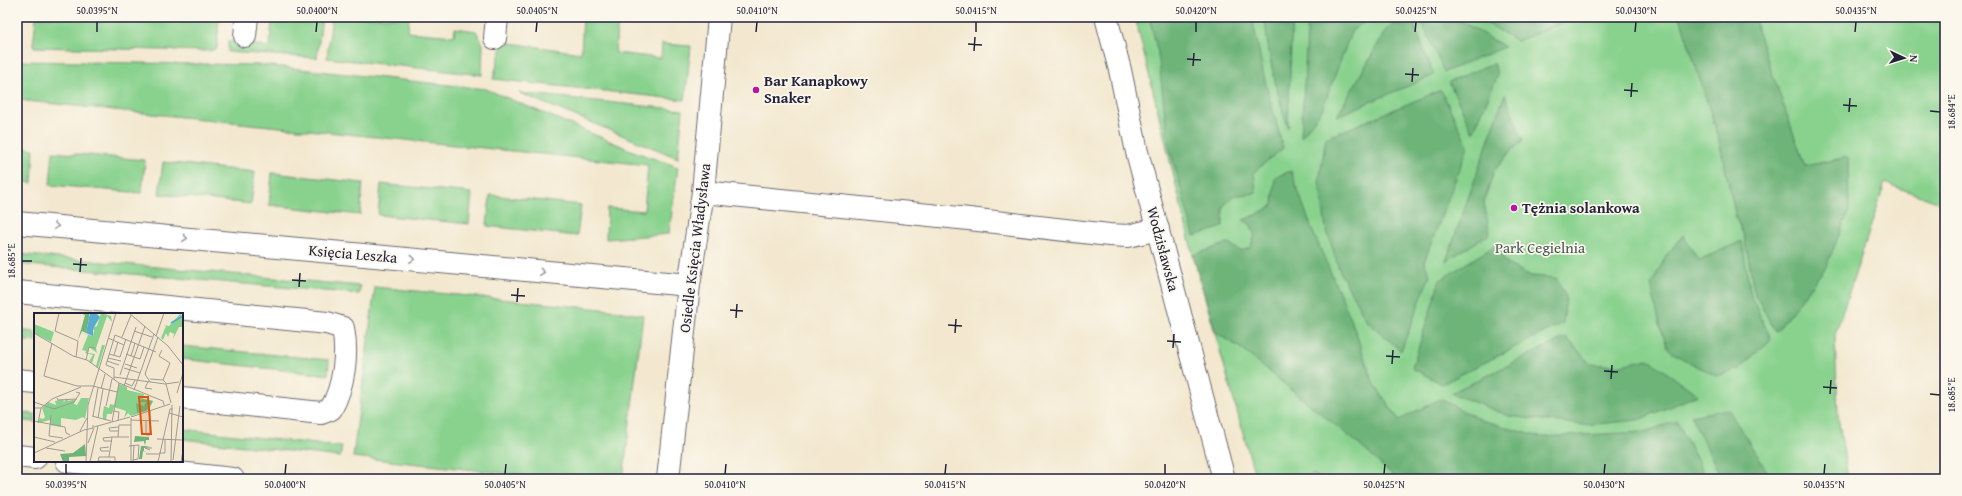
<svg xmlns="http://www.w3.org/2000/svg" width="1962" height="496" viewBox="0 0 1962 496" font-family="'Gentium Book Plus',serif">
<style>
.green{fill:#89d28e;stroke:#567a64}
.forest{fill:#6eb479;stroke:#486b5a}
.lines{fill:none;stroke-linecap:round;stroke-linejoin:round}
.minor-casing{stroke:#6b676f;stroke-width:24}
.tertiary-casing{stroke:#6b676f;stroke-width:24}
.minor{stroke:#fff;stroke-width:22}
.tertiary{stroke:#fff;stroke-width:22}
.oneway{stroke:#9c9ca7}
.ticks{fill:none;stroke:#22223b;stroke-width:1.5}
.poi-dot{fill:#b5179e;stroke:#fbf7ec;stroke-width:1.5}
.labels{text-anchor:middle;stroke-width:3.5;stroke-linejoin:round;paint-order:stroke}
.poi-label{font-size:15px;font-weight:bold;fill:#22223b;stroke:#fbf7ec;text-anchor:start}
.street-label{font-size:15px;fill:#22223b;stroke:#fbf7ec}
.park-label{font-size:15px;fill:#415754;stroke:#fbf7ec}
.inset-river{fill:none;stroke:#57abd3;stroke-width:2}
.inset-road{fill:none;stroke:#9f9994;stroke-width:1}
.view{fill:#de560e;fill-opacity:0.15;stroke:#de560e;stroke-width:2}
.inset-edge{fill:none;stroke:#22223b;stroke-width:2}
.neatline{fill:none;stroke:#22223b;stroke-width:1.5}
.ticks-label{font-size:10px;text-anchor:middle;fill:#22223b}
</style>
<rect width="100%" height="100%" fill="#fbf7ec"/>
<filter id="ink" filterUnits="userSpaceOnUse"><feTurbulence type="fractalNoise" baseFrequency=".025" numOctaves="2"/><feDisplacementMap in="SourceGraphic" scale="8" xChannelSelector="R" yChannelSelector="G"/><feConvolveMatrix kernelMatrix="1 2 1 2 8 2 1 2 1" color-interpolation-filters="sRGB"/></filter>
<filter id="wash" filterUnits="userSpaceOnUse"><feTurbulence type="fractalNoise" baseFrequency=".012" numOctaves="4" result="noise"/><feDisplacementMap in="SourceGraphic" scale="16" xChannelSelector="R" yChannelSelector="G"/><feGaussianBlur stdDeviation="0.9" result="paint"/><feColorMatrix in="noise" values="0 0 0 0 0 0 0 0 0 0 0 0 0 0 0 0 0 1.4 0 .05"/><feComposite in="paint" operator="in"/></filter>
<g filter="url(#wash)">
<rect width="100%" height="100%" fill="#f3e8cf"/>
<!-- green -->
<path class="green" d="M36 17H219L217 49 208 51 33 47Z
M272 17H322L317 58 228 52V41L270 47Z
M332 17H409L408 32 454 36 455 28 476 31 483 44 482 75 327 58Z
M583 17H618L615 53 661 58 662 44 691 46 685 100 493 79 503 42 581 53Z
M1135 17H1945V205L1885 183 1835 335 1838 416 1848 479H1322L1312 474 1310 479H1256L1193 255Z
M17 61 262 65 486 89 638 153 678 167 669 234 606 239 607 208 644 211 648 165 17 100Z
M519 93 683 110 678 158Z
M17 147 34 149 32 183 17 181Z
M53 152 145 160 142 193 50 185Z
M163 162 255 172 251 204 159 194Z
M272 173 363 183 360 215 269 205Z
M381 184 472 193 469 224 378 215Z
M490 195 581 205 577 236 487 226Z
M17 254 360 286 359 294 17 264Z
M375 287 602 309 643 315 623 479H560L353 457Z
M17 330 35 332V342L17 340Z
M182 346 329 360 328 375 182 359Z
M17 412 35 414V422L17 420Z
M182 429 334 446 342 447 340 457 182 439Z"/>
<!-- forest -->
<path class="forest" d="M1149 17H1252L1265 81 1283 148 1254 172 1256 193 1233 196 1223 207V227L1194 236 1168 142 1158 53Z
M1265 17H1292L1288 128C1277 92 1267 54 1265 17Z
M1308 17H1372L1352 30 1322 110 1301 137Z
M1404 17H1411L1434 75 1337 116 1386 30Z
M1420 17H1454L1505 47 1444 72Z
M1476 17H1566L1565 22 1517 41Z
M1680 17H1756L1757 30 1805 166 1848 157 1849 210 1826 267 1776 332 1755 295 1744 236 1736 218 1718 136Z
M1493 63 1498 75 1473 133 1449 82Z
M1441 90 1468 146 1424 262 1430 275 1401 351 1366 320 1340 272 1326 228 1319 181 1326 138Z
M1505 94 1523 141 1511 151 1494 171 1484 202 1490 234 1446 261Z
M1291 171 1313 232 1351 319 1373 382 1399 420 1440 399 1481 420 1540 437 1644 432 1677 421 1707 479H1397L1355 441 1239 347 1215 332 1193 255 1229 243 1240 251 1250 248 1255 235 1250 224 1243 220 1256 215 1273 205 1275 177Z
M1683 235 1699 260 1742 241 1751 296 1771 339 1739 369 1716 376C1706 370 1676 357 1670 350 1663 344 1654 298 1651 285L1666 256Z
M1496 245 1507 264 1531 276 1556 278 1566 297 1563 323 1442 384 1412 368 1440 280Z
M1566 337 1590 364 1617 366 1648 359 1698 395 1638 420 1585 425 1509 416 1451 393Z
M1728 409 1772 479H1722L1691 416Z"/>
</g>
<g filter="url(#ink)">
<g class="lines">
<defs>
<path id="minor" d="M245 36 247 17
M495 38 497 17
M703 192 969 219 1109 235 1128 236 1158 229
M17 223 689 285
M17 292 327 323 343 328C348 354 344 386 331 409L321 413 182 398
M17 380 35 382
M17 456 35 458
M67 461 233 479
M668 479 689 285 703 192 719 17"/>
<path id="tertiary" d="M1106 17 1120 70 1137 152 1224 479"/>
</defs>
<!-- minor casing -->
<use href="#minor" class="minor-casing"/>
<!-- tertiary casing -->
<use href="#tertiary" class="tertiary-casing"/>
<!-- minor -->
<use href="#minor" class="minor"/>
<!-- tertiary -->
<use href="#tertiary" class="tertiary"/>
</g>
<!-- one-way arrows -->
<defs><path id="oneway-chevron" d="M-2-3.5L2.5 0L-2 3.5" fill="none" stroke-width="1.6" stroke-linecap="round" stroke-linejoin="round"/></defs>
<g class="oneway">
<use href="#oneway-chevron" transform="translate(56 226) rotate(5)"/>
<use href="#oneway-chevron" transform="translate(185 238) rotate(5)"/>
<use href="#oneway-chevron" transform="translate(412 259) rotate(5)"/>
<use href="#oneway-chevron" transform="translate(542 272) rotate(5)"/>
</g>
</g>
<!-- ticks -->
<path class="ticks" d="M97 32V22M316 32 317 22M536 32 537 22M756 32 757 22M976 32V22M1196 32V22M1415 32 1416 22M1635 32 1636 22M1855 32 1856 22M968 44 982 45M974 51 975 37M1187 59 1201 60M1193 66 1194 53M1405 74 1419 75M1412 82 1413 68M1624 90 1638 91M1631 97 1632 83M1843 105 1857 106M1930 111 1940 112M1849 112 1850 98M22 261H32M73 264 87 265M80 272 81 258M292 280 306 281M299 287 300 273M511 295 525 296M517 302 518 288M730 310 743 311M736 318 737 304M948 325 962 326M955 333 956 319M1167 341 1181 342M1173 348 1174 334M1386 356 1400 357M1392 364 1393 350M1604 371 1618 372M1611 379 1612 365M1823 387 1837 388M1830 394 1831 380M1930 394 1940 395M66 474V464M285 474 286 464M505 474 506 464M725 474 726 464M945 474 946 464M1165 474V464M1384 474 1385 464M1604 474 1605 464M1824 474 1825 464"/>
<!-- markers -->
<g class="poi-dot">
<circle cx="756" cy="90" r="4"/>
<circle cx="1514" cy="208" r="4"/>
</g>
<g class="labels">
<!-- poi labels -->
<g class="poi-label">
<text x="764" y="86">Bar Kanapkowy<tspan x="764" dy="17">Snaker</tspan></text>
<text x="1522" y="213">Tężnia solankowa</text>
</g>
<!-- street labels -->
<g class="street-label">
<text transform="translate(695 248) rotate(-83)" y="5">Osiedle Księcia Władysława</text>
<text transform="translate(1163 249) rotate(75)" y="5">Wodzisławska</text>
<text transform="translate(353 254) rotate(5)" y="5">Księcia Leszka</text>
</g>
<!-- park labels -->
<g class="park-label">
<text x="1540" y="253">Park Cegielnia</text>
</g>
</g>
<!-- overview -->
<g transform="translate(34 313)">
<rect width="149" height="149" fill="#f3e8cf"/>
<path d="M67 0 77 3 78 9 73 3 62 35 63 40 55 34 54 40 61 41 58 50 62 53 68 32H71L64 55 55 48 59 42 51 40 52 38 48 37 54 22 48 20 59 23 60 17 55 16 63 13ZM147 0 149 14H145L139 26 140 21 136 19 134 24 132 20 129 27 127 25 132 13 130 12 135 13ZM0 11 20 19 17 29 0 20ZM85 71 93 74V77L110 81 109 86 119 88 115 97 97 103 94 100 90 105 92 98 80 94 78 101H73L72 107 69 106V102L68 106 70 93 75 95 76 91 80 92ZM33 85 34 88 42 86 40 91 43 92 47 85H55L51 106 49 104 42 107 27 105V114L16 112V107L4 110 6 105 9 106 11 104 8 95 14 89 22 92 21 88 29 86 30 89Z" fill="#89d28e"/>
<path d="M46 0H55V5L52 20 48 18 44 27 51 2ZM109 86 119 88 112 98 103 100 102 90 110 93 112 89H104ZM101 123 115 124V127H112L111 133 117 134 110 135V138L115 140 109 138 108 146H105L107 133H111V129L110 132V128L100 129ZM51 131 52 143 35 144V149H29L26 141 39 140Z" fill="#6eb479"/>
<path d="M56 0H62L66 4 59 16V23L52 20Z" fill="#57abd3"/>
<path class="inset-river" d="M137 10 149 3"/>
<path class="inset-road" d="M25 0 21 18 44 28 42 44M95 0 134 33 149 52M100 18 118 24M0 20 39 43 53 47 85 70 129 88 130 92M122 23 130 0M88 24 97 2M74 25 90 32M18 30 10 63 43 73H59L83 79M128 37 125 43 136 50 129 67M75 41 86 44 92 26M92 41 106 46 110 34M80 42 84 29M97 43 101 30M74 45 87 48M52 47 55 34 61 35M73 48 85 52M91 51 103 55M90 55 106 60M86 62 102 14M80 64 131 71M116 66 129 67 132 70M80 67V55L72 52 81 22 122 39M114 69 111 75 118 76M116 69 111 61 124 24M91 70 98 73 101 67M131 71 145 69M132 71 137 90M90 73 111 13M67 76 71 61M100 77 120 21M143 80 149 60M23 85 24 87 43 86M0 89 20 96M72 93 78 66M0 95H7L18 86 47 74M20 96 40 89 46 80 42 79M79 98 85 99 84 108M135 100 149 104M17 102 15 123 29 125M58 103 77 108M59 103 64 75M97 104 136 91M64 105 69 76M97 107 125 108M0 108 31 114 32 120 36 122M112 108V122H116V97M78 109 85 70M4 110 7 95M60 114 96 104M50 117 59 115V112M46 118 53 105M84 118H76L75 115 84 114M0 124 21 129M84 124 85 112H97M123 126 149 127M78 128H70L69 125 78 124M54 130 60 115M95 133 105 132 104 146 99 147M75 134 66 135 67 138H75M12 135 31 138M116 137 111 135H118M0 140 50 117M125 140H131V126M112 141H125M75 144 78 124H95M139 147 146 93M64 148H77M52 149 54 92 82 0M56 149 64 113M64 149 65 144H81V149M97 149V105M99 149 100 132M124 149 136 96H139M137 149 138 92M147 149 149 137"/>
<path class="view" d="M105 84H114L117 121H108Z"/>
<rect width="149" height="149" class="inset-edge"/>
</g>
<!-- margin -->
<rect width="1962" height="496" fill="none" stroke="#fbf7ec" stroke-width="44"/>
<!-- north arrow -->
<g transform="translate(1904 58) rotate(94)" stroke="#fbf7ec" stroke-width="3" paint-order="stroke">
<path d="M0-3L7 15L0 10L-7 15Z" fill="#22223b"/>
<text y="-6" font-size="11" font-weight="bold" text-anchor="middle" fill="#22223b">N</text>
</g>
<rect x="22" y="22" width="1918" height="452" class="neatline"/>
<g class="ticks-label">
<text x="97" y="14">50.0395°N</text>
<text x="317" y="14">50.0400°N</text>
<text x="537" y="14">50.0405°N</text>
<text x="757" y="14">50.0410°N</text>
<text x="976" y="14">50.0415°N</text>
<text x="1196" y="14">50.0420°N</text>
<text x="1416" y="14">50.0425°N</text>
<text x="1636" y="14">50.0430°N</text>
<text x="1856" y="14">50.0435°N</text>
<text transform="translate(1951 112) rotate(-90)" y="4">18.684°E</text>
<text transform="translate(11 261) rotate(-90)" y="4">18.685°E</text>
<text transform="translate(1951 395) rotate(-90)" y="4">18.685°E</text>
<text x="66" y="488">50.0395°N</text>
<text x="285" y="488">50.0400°N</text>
<text x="505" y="488">50.0405°N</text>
<text x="725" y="488">50.0410°N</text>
<text x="945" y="488">50.0415°N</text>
<text x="1165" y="488">50.0420°N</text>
<text x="1384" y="488">50.0425°N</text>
<text x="1604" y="488">50.0430°N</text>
<text x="1824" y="488">50.0435°N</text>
</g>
</svg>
